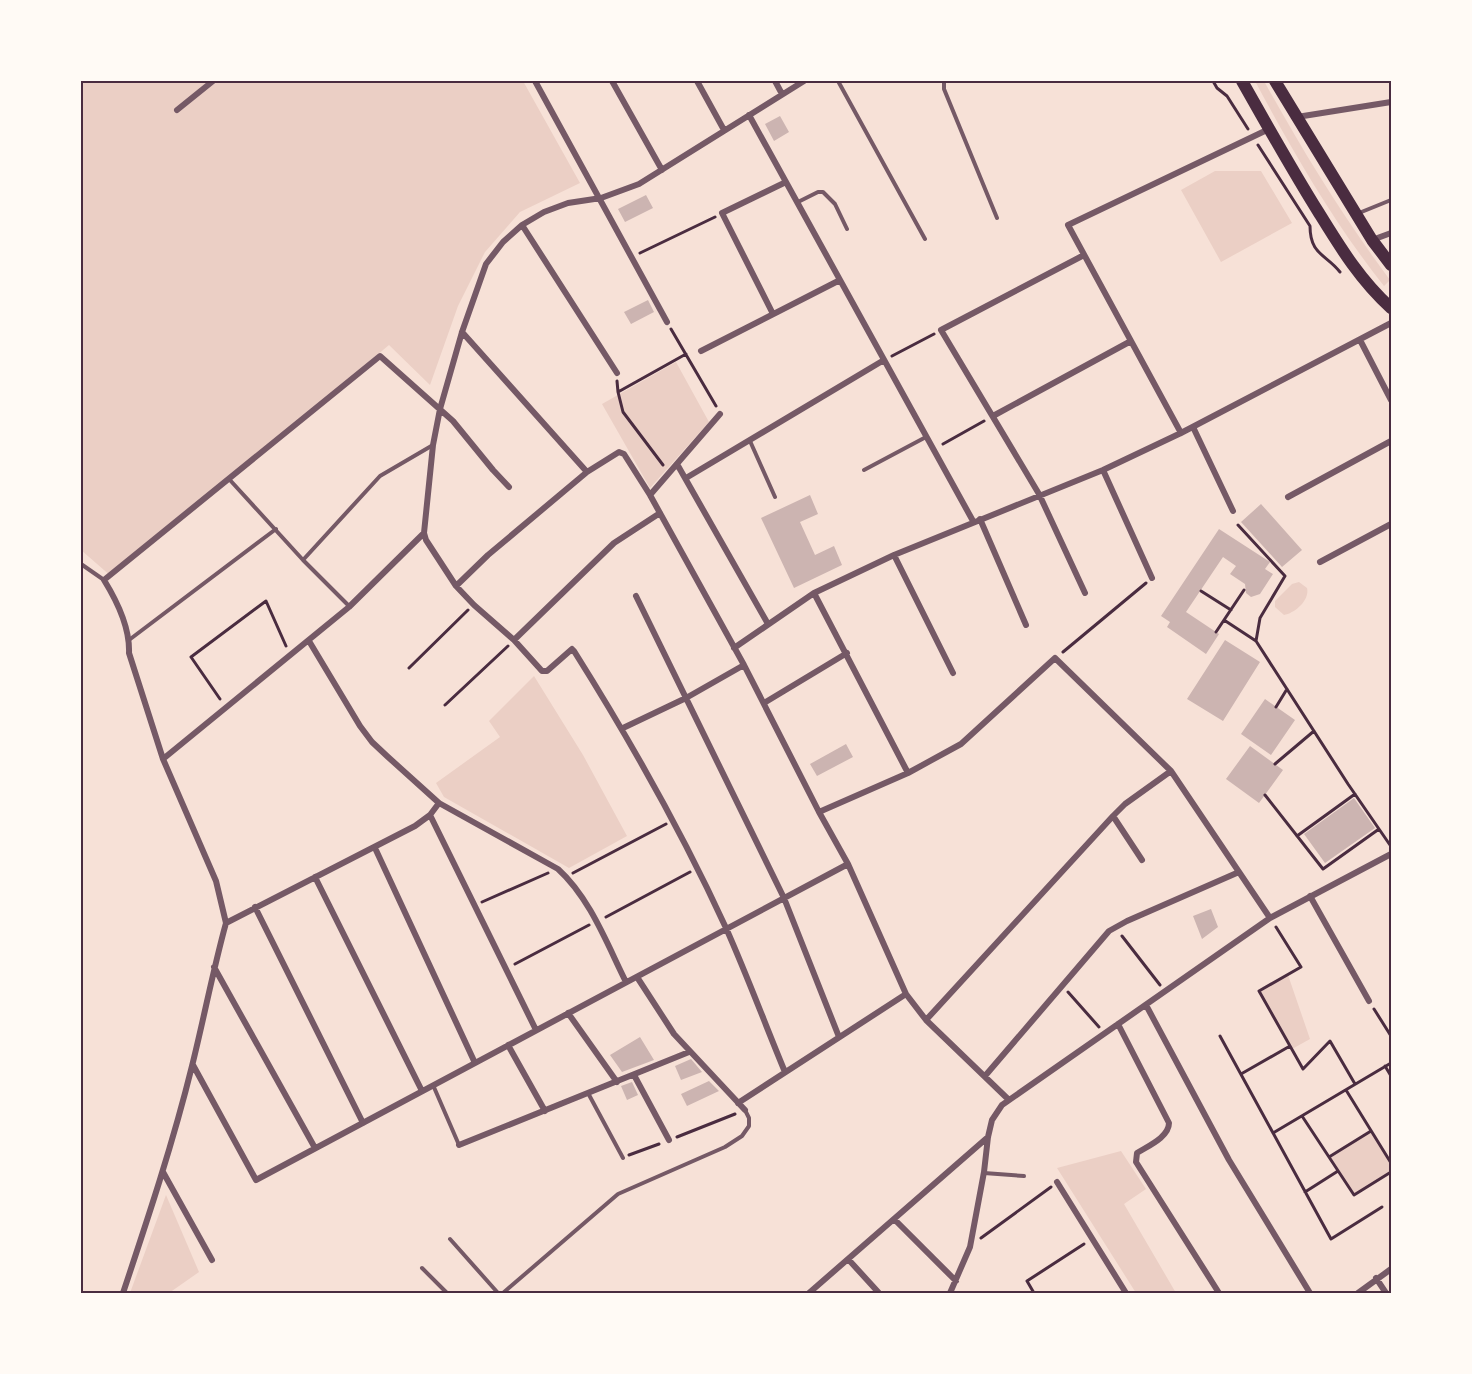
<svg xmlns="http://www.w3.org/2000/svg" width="1472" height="1374" viewBox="0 0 1472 1374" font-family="'Varela Round',sans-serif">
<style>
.green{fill:#ebcfc5}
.building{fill:#ccb4b1}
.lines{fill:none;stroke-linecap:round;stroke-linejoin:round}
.path{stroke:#4a2c40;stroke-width:3}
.service{stroke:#755966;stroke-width:4}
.minor{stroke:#755966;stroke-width:6}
.primary{stroke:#4a2c40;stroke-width:12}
.neatline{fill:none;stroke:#4a2c40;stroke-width:2}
</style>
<rect width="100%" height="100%" fill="#f7e1d7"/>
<!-- green -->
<path class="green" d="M81 81H523L580 183 520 212 485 252 458 306 430 385 389 345 112 577 81 550Z
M1255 81H1264C1302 150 1343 217 1390 280L1384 286C1334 223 1293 152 1255 81Z
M1215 171H1261L1292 223 1221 262 1181 190Z
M676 362 709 422 650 488 602 404Z
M1299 582 1307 588C1310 600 1295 613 1284 615L1275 607V601L1292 584Z
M534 676 583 755 627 836 569 868 444 797 436 783 500 737 489 721Z
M1288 975 1310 1039 1292 1049 1259 991Z
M1371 1131 1391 1163V1172L1354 1195 1329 1157Z
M1121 1151 1146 1189 1124 1204 1176 1293H1136L1057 1168Z
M166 1195 199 1272 169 1293H130Z"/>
<!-- building -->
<path class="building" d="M780 116 789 132 774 141 765 124Z
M646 195 653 208 625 222 618 209Z
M648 300 654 312 631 324 624 312Z
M810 495 818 514 800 522 815 555 834 546 842 565 794 588 761 518Z
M1261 504 1302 550 1282 567 1241 522Z
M1219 529 1270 562 1265 569 1273 574 1260 594 1251 597 1246 593 1245 584 1230 574 1236 566 1223 557 1186 612 1219 634 1206 654 1167 627 1170 622 1161 616Z
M1225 640 1260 662 1223 721 1187 699Z
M1265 699 1295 720 1271 755 1241 734Z
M846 744 853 757 817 776 810 764Z
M1250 746 1283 770 1259 803 1226 779Z
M1354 798 1375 828 1325 863 1304 834Z
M1211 909 1218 927 1202 939 1193 916Z
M640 1037 654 1060 622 1072 610 1055Z
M691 1059 702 1072 681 1080 675 1066Z
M709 1081 719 1091 687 1106 681 1094Z
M632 1082 638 1095 627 1100 621 1086Z"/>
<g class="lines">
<!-- path -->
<path class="path" d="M1213 81 1217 88 1227 96 1248 129
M1258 145 1310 226C1310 255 1326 254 1340 272
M640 253 715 217
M671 329 716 406
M892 356 934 334
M617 381 618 392 623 412 663 465
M618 392 686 354
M943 444 984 421
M1238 525 1285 576 1260 618 1256 641
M1201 591 1231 610
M1224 620 1256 641 1348 784 1390 845
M1216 632 1244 590
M1063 652 1146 583
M409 668 468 610
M220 699 191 657 266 601 286 646
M445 705 508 646
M1276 707 1287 689
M1275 764 1314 731
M1265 795 1323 869 1379 829
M1297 836 1355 794
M573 873 666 824
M482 902 548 873
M606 917 690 872
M1276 927 1301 967 1259 991 1303 1069 1330 1041 1355 1084
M1122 936 1160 985
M515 964 589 925
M1068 992 1099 1027
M1374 1009 1391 1036
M1220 1036 1331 1239 1382 1207
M1385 1066 1391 1076
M1241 1074 1290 1046
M1346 1090 1391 1163
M1302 1116 1354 1195 1391 1172
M1273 1133 1391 1063
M677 1137 735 1114
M629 1155 659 1144
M1329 1157 1371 1131
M1305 1192 1338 1171
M981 1238 1051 1187
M1034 1293 1027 1281 1084 1244"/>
<!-- service -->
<path class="service" d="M838 81 925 239
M944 81V89L997 218
M798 202 818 192H823L835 204 847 229
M1359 213 1391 200
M750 441 775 497
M864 470 926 437
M229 479 303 560 349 606
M303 560 380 476 433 445
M81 564 104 580
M129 640 276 529
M433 1085 459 1145
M588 1093 623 1158
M984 1173 1024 1176
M450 1239 498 1293
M422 1268 447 1293
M503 1293 618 1194 725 1147 742 1136 749 1126V1118L745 1110"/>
<!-- minor -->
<path class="minor" d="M535 81 667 322
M612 81 662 170
M697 81 724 130
M775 81 782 94
M177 110 213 81
M749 115 973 521
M1297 117 1391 102
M522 225 617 373
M1372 240 1391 233
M1084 255 941 330 1039 494 1085 593
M773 314 722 213 786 182
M462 332 587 472
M1360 340 1391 400
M701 351 840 280
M993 416 1131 341
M1193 427 1233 511
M1181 433 1068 225 1269 129
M677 464 768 624
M1103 470 1152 578
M686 478 884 360
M650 495 720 414
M1288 497 1391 441
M980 519 1026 625
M424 533 426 540 456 586 474 605 514 640 542 671H547L572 649 574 651C630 740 682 832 726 928 747 975 765 1024 785 1072
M894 555 953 673
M1320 562 1391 524
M456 586 488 555 587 472 619 452 624 454 650 495 744 665 819 812 848 864 906 994 926 1020 1009 1100
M814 593 908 773
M636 596 784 898 839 1037
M514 640 614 543 660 513
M309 641 360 726 372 742 388 757 439 803 558 869C590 898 607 944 626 982
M734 648 814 593 894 555 1103 470 1181 433 1391 323
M764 703 847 653
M623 728 686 698 744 665
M163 759 349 607 424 533 433 445 440 409 462 332 486 264 503 242 522 225 544 212 568 203 601 198 639 184 804 81
M819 812 908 773 961 744 1055 658 1171 771 1270 918
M430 815 536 1030
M1113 816 1142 860
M375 848 475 1063
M315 877 422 1091
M1310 896 1369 1001
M255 907 363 1123
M226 923 216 881 163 759 129 653C130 628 117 601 104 580L380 356 453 421 493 470 509 487
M214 967 315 1148
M637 977 674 1034 745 1110
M1146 1005 1229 1160 1310 1293
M568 1013 617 1082
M926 1020 1113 816 1125 804 1171 771
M1118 1024 1169 1123C1169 1137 1148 1146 1137 1153L1136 1162 1219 1293
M508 1045 545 1111
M193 1065 256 1180 848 864
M634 1075 669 1140
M985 1076 1109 931 1127 921 1239 872
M738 1103 906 994
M459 1145 689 1052
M163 1172 212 1260
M1057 1182 1126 1293
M894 1219 956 1281
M848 1259 879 1293
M1376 1278 1386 1293
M123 1293C148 1218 173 1143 192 1066 204 1018 213 970 226 923L415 826 430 815 439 803
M809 1293 988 1137
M950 1293 970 1247 984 1172 988 1137 992 1120 1002 1105 1270 918 1391 854
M1358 1293 1391 1269"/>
<!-- primary -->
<path class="primary" d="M1242 81C1267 125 1292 170 1319 213 1340 247 1360 280 1391 308
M1275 81 1372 240 1391 265"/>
</g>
<!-- border -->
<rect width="1472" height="1374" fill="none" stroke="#fffaf5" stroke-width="165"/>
<rect x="82" y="82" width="1308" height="1210" class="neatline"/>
</svg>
